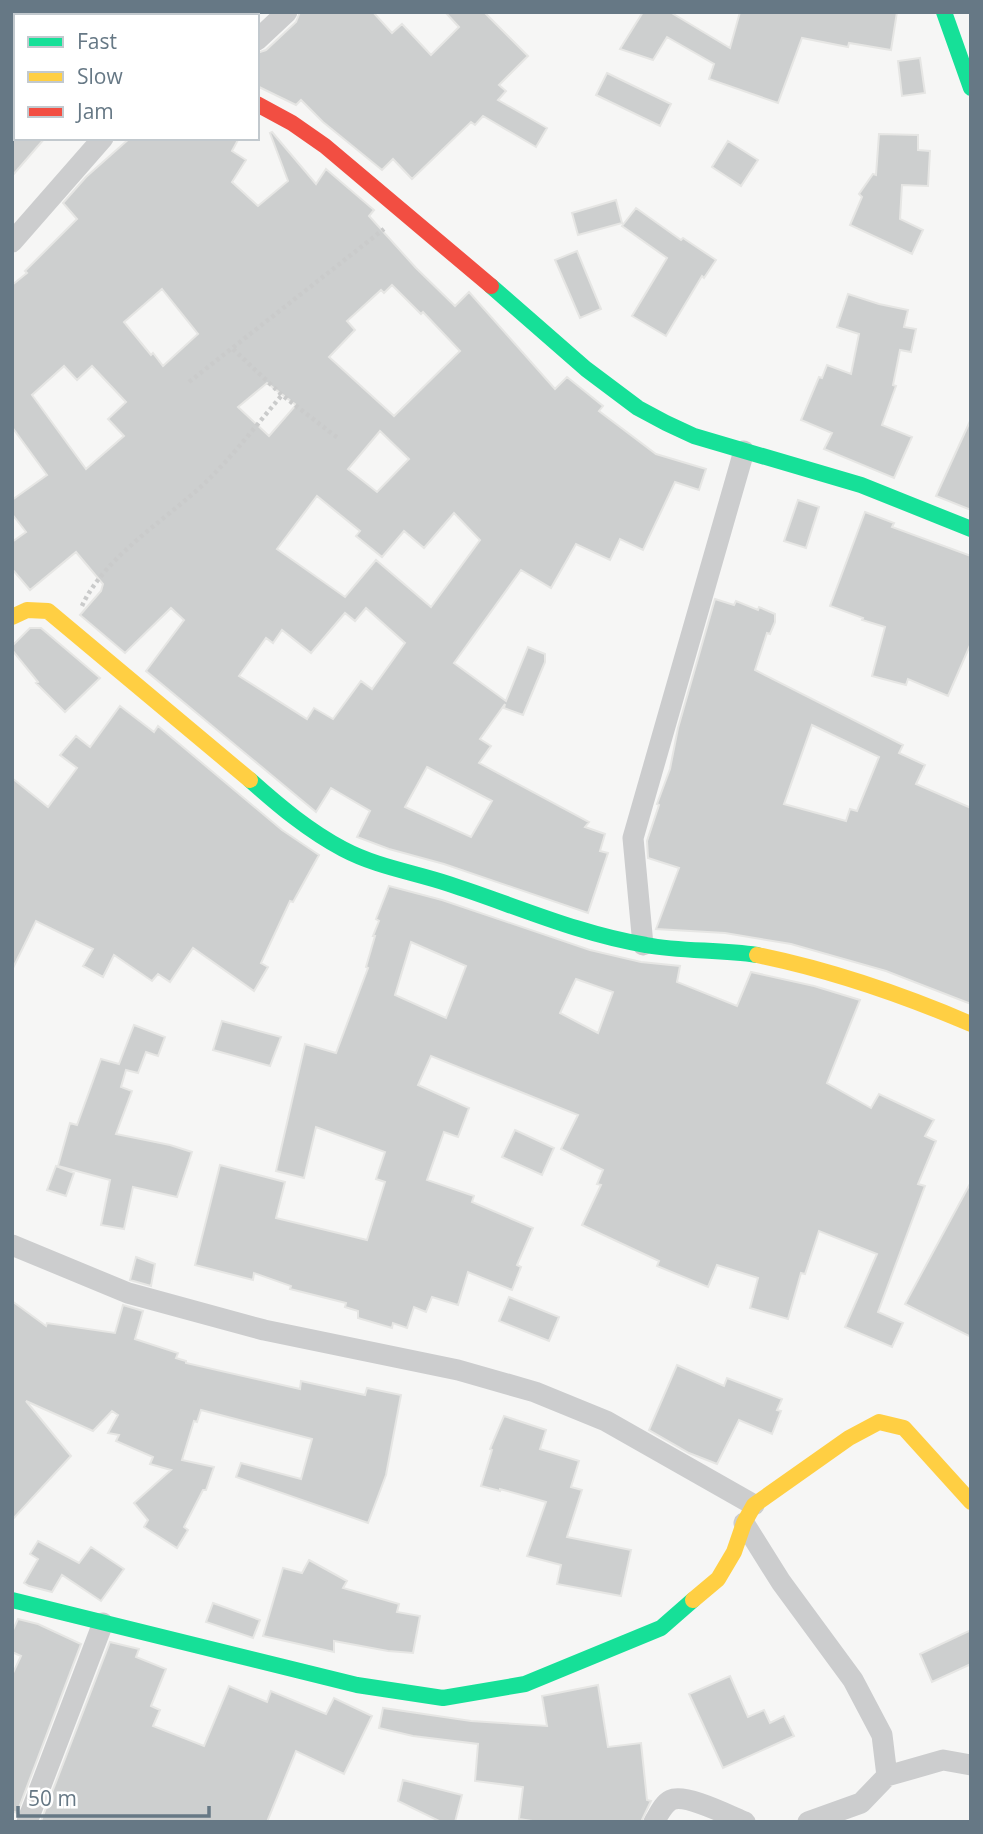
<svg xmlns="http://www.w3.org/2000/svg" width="983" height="1834" viewBox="0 0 983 1834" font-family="'Open Sans',sans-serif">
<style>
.building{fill:#cdcfcf;stroke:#e6e6e4;stroke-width:2;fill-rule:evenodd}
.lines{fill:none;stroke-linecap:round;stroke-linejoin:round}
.path{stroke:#cacbcb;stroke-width:4.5;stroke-dasharray:3.5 3.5;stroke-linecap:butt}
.street{stroke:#cccdce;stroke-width:21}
.fast{stroke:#16e098;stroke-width:16}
.slow{stroke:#ffcf43;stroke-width:16}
.jam{stroke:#f24e42;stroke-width:16}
</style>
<rect width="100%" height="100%" fill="#f6f6f5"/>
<!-- building -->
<path class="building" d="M300 12H373L392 33 402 24 431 55 459 27 445 12H484L528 56 499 85 506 91 498 100 547 128 536 147 483 116 475 125 471 122 412 179 393 159 382 170 323 122 301 100 296 105 257 86V53L266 50 296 22Z
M643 12H670L730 48 740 12H897L891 50 849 43 848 47 802 38 778 103 709 79 714 64 667 37 653 60 620 49Z
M920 58 925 93 902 96 898 61Z
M607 73 671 104 660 126 596 95Z
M272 132 316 184 326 169 374 210 369 216 416 268 455 306 469 292 555 389 567 377 603 406 599 411 656 454 706 469 699 490 675 482 643 550 620 539 610 560 576 544 551 588 521 570 454 663 506 701 528 647 545 654V662L523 715 504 708 505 704 480 739 491 746 479 763 589 822 585 827 605 834 600 851 608 853 588 913 444 864 389 849 357 837 370 811 331 788 316 812 146 671 184 620 171 608 125 653 80 615 101 591 103 584 76 552 30 590 12 569V542L26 532 12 514V500L47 475 12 427V285L27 273 25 271 77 219 63 203 86 177 130 138H239L232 151 246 160 232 182 258 206 288 181 270 133ZM392 285 421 314 423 312 460 351 394 416 329 357 355 330 347 321 381 290 384 293ZM162 289 198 334 163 366 153 353 151 355 124 322ZM64 366 77 380 92 366 126 402 108 419 124 436 86 469 32 395ZM267 383 296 405 269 436 238 407ZM380 431 409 459 377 492 348 469ZM317 496 360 531 356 536 382 557 404 531 424 548 454 513 480 540 431 607 376 560 345 597 277 549ZM366 608 405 643 372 689 361 681 333 719 314 708 307 719 239 676 266 638 273 643 282 630 311 653 345 613 355 621ZM427 767 492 801 471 837 405 807Z
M879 134 918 135V150L930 151 928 186 902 185 900 219 923 230 912 254 850 225 862 197 859 194 873 174 876 175Z
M12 138H45L12 176Z
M728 141 758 160 741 186 712 167Z
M616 200 622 223 578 235 572 213Z
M636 208 681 240 683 238 716 260 704 278 702 276 666 336 632 316 667 258 622 226Z
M577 251 601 309 580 318 555 260Z
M848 294 879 304 908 310 904 327 916 329 911 352 900 350 893 385 896 386 882 425 912 437 894 478 824 449 832 433 801 420 819 377 822 378 827 365 851 374 859 334 837 327Z
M971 419V510L936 496Z
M798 500 819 507 806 548 784 541Z
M865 512 894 523 892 527 971 556V643L948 696 908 679 906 685 872 676 885 627 862 620 863 618 830 606Z
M715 599 734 605 736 601 758 610 759 607 775 614V622L770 634 767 633 755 670 903 745 899 753 925 765 916 784 971 808V1004L886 971 791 944 725 933 656 929 679 868 648 858 647 841 659 805 657 804 670 769 678 728ZM812 725 879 757 857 811 850 809 846 821 784 804Z
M30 628H41L100 678 65 712 36 683 38 682 12 650V646Z
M120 706 154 732 158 726 282 830 319 855 293 902 290 901 261 963 268 967 254 991 193 948 170 982 158 974 152 981 114 955 103 977 83 966 93 949 36 921 12 970V778L48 807 77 768 60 755 76 736 90 747Z
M389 886 442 900 590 950 641 962 680 966 677 982 737 1006 751 972 814 986 860 1000 827 1083 871 1108 879 1094 934 1120 925 1136 936 1141 918 1184 925 1186 878 1312 903 1323 892 1347 845 1327 877 1254 819 1231 805 1274 801 1273 788 1319 750 1308 758 1278 717 1265 708 1287 657 1266 659 1261 582 1225 601 1185 597 1184 603 1170 561 1149 578 1115 431 1056 418 1085 469 1108 458 1137 444 1132 427 1180 474 1196 472 1202 533 1228 517 1265 521 1267 512 1290 468 1272 458 1305 432 1297 426 1312 414 1307 407 1328 393 1323 392 1328 358 1318V1311L345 1307 346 1303 290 1289 291 1286 254 1273 253 1280 195 1265 220 1165 285 1182 276 1218 367 1240 385 1182 376 1179 385 1152 316 1127 304 1178 276 1171 305 1044 336 1053 368 968 366 967 375 936H373L379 921 376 919ZM411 942 466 966 446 1018 395 995ZM576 979 613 992 598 1033 560 1013Z
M222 1021 281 1037 270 1066 213 1050Z
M134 1025 165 1037 158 1056 146 1052 138 1073 126 1070 121 1087 132 1091 116 1134 170 1145 192 1152 177 1197 133 1187 124 1229 101 1225 110 1180 58 1166 70 1123 77 1125 101 1059 119 1064Z
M515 1130 554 1148 542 1175 502 1157Z
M56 1166 74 1173 66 1196 47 1190Z
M971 1182V1337L905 1304Z
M136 1257 155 1264 151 1286 130 1280Z
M509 1297 559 1317 549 1341 499 1321Z
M12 1301 46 1326 47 1323 115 1333 123 1305 143 1311 135 1339 178 1353 176 1358 186 1361V1363L300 1389 301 1381 365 1395 367 1388 401 1395 386 1475 368 1523 236 1477 241 1463 301 1479 312 1439 201 1410 197 1422 194 1421 182 1460 214 1467 206 1490H203L184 1527 188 1530 177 1548 144 1527 148 1520 134 1503 171 1470 150 1464 153 1457 116 1441 119 1435 108 1433 118 1415 112 1411 93 1431 26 1401 71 1456 12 1520Z
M677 1365 724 1386 727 1378 782 1399 777 1410 781 1411 772 1434 739 1420 717 1464 689 1453 649 1430Z
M504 1416 546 1430 540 1449 579 1461 571 1487 582 1490 567 1537 631 1550 621 1596 557 1584 561 1565 527 1556 546 1502 500 1489V1491L481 1486 492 1450 490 1449Z
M38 1541 79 1563 91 1547 124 1569 101 1601 62 1575 52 1592 29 1586 24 1583 38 1559 30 1554Z
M309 1560 347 1581 343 1588 399 1604 397 1612 420 1616 413 1653 388 1651 334 1641V1652L263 1636 283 1568 302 1573Z
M213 1603 260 1620 253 1638 206 1622Z
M18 1619 38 1624 81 1644 17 1813 12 1811V1675L21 1656 12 1652V1632Z
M971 1630V1664L932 1682 920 1654Z
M110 1642 139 1649 136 1657 166 1669 151 1706 160 1710 153 1726 204 1746 229 1686 267 1702 271 1691 326 1714 334 1698 372 1716 344 1774 296 1751 267 1822 41 1821Z
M730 1676 748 1717 764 1710 770 1723 784 1716 794 1736 723 1768 689 1694Z
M598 1685 608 1747 641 1743 647 1800 651 1801 641 1822H539L519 1819 523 1787 475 1781 478 1744 413 1736 379 1728 383 1708 471 1721 547 1726 542 1696Z
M403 1780 462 1795 455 1822H441L398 1801Z"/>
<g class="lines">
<!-- path -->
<path class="path" d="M233 349 282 395 339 439
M189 382 384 229
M82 606C105 555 171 517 211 477 236 452 259 422 282 395"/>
<!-- street -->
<path class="street" d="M257 40 287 12
M12 63 16 65
M12 242 103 138
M643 945 633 838 744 451
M12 1245 128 1293 264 1330 458 1370 535 1392 606 1421 754 1505
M744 1523 781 1582 853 1680 882 1735 887 1776
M27 1822 103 1623
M654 1822C659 1814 663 1804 671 1800 685 1793 730 1816 745 1822
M808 1822 861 1803 887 1776 943 1760 971 1765"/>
<!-- fast -->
<path class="fast" d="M944 12 971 88
M491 286 586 369 638 408 666 423 694 436 861 485 971 529
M250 780C279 806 309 831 343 849 377 867 413 872 449 884 514 905 578 934 646 945 682 952 719 949 757 955
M12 1600 357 1685 443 1698 525 1684 661 1628 693 1600"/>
<!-- slow -->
<path class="slow" d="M12 617 27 610 48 611 250 780
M757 955C831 970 901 994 971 1024
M693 1600 718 1579 734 1552 744 1523 754 1505 849 1438 879 1422 904 1428 971 1502"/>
<!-- jam -->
<path class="jam" d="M257 104 292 123 325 146 491 286"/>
</g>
<!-- border -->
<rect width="983" height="1834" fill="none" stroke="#667885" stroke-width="28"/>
<!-- legend -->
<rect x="14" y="14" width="245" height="126" fill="#ffffff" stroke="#c2c9ce" stroke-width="2"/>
<rect x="28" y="37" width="35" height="10" fill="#16e098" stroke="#c2c9ce" stroke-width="2"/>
<text x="77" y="49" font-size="21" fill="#667885">Fast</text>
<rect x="28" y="72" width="35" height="10" fill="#ffcf43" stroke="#c2c9ce" stroke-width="2"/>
<text x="77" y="84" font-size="21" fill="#667885">Slow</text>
<rect x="28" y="107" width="35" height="10" fill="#f24e42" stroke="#c2c9ce" stroke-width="2"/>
<text x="77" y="119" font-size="21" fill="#667885">Jam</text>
<!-- scale -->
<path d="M18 1806v10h191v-10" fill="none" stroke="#667885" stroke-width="3.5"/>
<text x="28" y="1806" font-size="21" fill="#667885" stroke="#ffffff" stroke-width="5" paint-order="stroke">50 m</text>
</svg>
